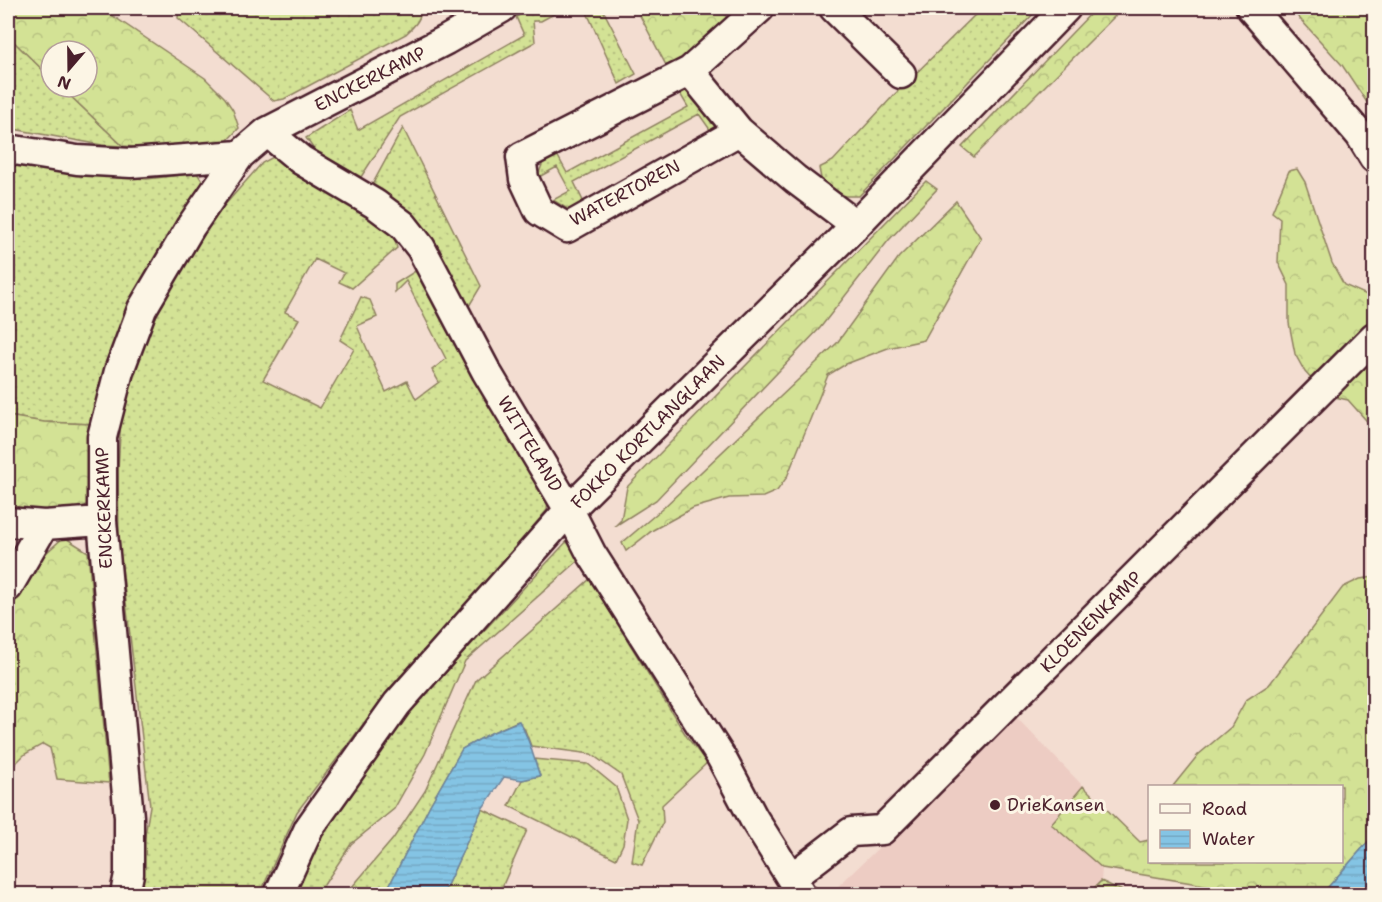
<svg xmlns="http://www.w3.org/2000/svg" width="1382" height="902" viewBox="0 0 1382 902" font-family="'Shantell Sans',sans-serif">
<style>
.built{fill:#edccc3}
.grass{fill:url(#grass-dots);stroke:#8e8060;stroke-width:1.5}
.forest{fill:url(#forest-crowns);stroke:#8e8060;stroke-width:1.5}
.water{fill:url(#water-rules);stroke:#6d829a;stroke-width:1.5}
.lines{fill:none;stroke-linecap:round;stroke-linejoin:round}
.street-casing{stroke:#4a1f2b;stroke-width:33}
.street{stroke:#fcf5e5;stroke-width:28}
.poi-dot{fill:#4a1f2b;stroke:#fcf5e5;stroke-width:2}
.labels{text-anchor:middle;stroke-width:6;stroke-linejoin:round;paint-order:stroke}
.street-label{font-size:18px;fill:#4a1f2b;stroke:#fcf5e5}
.poi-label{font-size:18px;fill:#4a1f2b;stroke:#fcf5e5;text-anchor:start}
</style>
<defs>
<pattern id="grass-dots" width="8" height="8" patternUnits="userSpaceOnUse" patternTransform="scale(1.5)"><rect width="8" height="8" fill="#d3e295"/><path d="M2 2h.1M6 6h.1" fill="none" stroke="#b7c181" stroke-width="1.8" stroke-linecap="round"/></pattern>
<pattern id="forest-crowns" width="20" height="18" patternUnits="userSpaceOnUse" patternTransform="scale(1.5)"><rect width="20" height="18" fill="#d3e295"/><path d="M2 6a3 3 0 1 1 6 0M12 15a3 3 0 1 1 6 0" fill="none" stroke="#b7c181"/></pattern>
<pattern id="water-rules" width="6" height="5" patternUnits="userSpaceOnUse" patternTransform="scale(1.5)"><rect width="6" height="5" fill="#84c4e4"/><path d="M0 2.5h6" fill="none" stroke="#74a8c4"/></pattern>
</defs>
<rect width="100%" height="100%" fill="#f3ddd1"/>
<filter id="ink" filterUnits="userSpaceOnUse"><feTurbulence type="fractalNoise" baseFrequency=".0167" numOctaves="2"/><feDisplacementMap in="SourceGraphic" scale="12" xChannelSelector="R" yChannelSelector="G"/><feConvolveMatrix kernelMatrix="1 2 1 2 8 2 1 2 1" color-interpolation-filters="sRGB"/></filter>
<g filter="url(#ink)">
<!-- built -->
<path class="built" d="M1016 717 1083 786 1052 824 1102 868 1101 881 1088 894H830Z"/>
<!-- grass -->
<path class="grass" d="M179 8H193L195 12 203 8H421C422 19 414 26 406 34L284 99 274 101 178 18Z
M531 8H565L541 21H533L535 42 400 117 361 177 315 151 306 138 350 110 358 130 524 35 516 17Z
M585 8H602L636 74 619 84Z
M982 8H1039L859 196H845L822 184 819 168 833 161 894 95Z
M8 36 51 78V87H61L123 146 102 145 8 128Z
M683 81 718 127 713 134 699 114 574 182 585 205 575 211 569 210 553 200 570 191 557 167 537 178 545 157 555 151 567 173 688 107 676 87Z
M403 128 481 286 469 306 445 264 371 187Z
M275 156 328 188 393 233 397 248 352 288 339 282 344 273 315 259 285 312 299 319 263 380 320 408 354 349 340 340 361 297 370 300 377 317 357 326 386 392 407 381 416 399 439 382 432 370 446 359 406 281 395 292V284L420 268 548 499 547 510 496 570 391 687 297 812 260 894H135L150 806 119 542 118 469 121 417 143 348 168 288 223 207 262 163Z
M8 160 76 173 147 179 197 173 205 185 184 210 152 265 92 424 44 422 8 416Z
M569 539 579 560 465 661 425 754 394 809 351 844 318 894H295L320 840 402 719Z
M590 579 687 737 707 763 662 805 663 822 642 865 632 862 638 820 621 775 591 754 531 746 525 730 518 721 491 733 462 749 430 805 385 894H346L393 839 425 791 476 680Z
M533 759 588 764 616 787 627 819 623 844 616 859 509 806 522 780 540 776Z
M482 809 527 830 499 894H443Z"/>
<!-- forest -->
<path class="forest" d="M8 8H101L205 78 225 98 233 110 239 128 225 143 175 150 123 146 61 87H87V51H51V78L8 36Z
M636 8H721L732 26 693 56 667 67Z
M1096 8H1123L974 157 962 147Z
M1290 8H1374V113L1342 65Z
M1297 169 1305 182 1332 263 1344 285 1369 296 1374 294V429L1348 400 1326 395 1305 372 1295 354 1289 323V285L1278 262 1280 218 1272 212 1289 171Z
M926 181 937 189 888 241 820 328 656 500 615 526 621 520 627 487Z
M956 201 981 238 924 340 888 348 846 364 828 375 787 477 777 491 763 497 729 498 693 508 653 530 626 551 622 543 662 509 837 343 899 257Z
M8 416 44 422 92 424V501C69 519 35 513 8 513Z
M64 537 88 552 109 783 57 779 50 748 43 744 25 754 8 771V610L36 562Z
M1374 577V835L1322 894H1217L1210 886 1102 868 1051 824 1083 786 1140 842 1149 840 1150 862H1342V786H1173L1198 755 1231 727 1246 700 1269 685 1343 587 1360 579Z
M1101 881 1129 894H1088Z"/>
<!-- water -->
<path class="water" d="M519 721C530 738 533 757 540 776L522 780 504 777 482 809 443 894H385L430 805 462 749 491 733Z
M1374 835V879L1361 894H1322Z"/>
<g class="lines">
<defs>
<path id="street" d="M834 8 901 74
M1251 8 1360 135 1374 158
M690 71 739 131 795 179 856 225
M739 131 567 228 539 211 524 179 521 157 690 71 760 8
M267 132 301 160 375 204 403 225 421 248 486 371 569 510 591 553 721 757 754 819 801 894
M8 149 77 160 131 163 240 155
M8 522 44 525 102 521
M8 587 44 525
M791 878 851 832 882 830 1374 337
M125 894 129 874V817L102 521V437L119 371 142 309 191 226 240 155 267 132 446 40 502 8
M279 894 309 828 397 704 569 510 856 225 1066 8"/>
</defs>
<!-- street casing -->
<use href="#street" class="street-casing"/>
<!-- street -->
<use href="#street" class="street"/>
</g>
</g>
<!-- markers -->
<circle class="poi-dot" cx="995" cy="805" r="6"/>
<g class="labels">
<!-- street labels -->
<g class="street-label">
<text transform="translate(370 79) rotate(-27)" y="6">ENCKERKAMP</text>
<text transform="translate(625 193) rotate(-28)" y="6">WATERTOREN</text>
<text transform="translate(648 432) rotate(-45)" y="6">FOKKO KORTLANGLAAN</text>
<text transform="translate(530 444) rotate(59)" y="6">WITTELAND</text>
<text transform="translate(104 508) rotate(-92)" y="6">ENCKERKAMP</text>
<text transform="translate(1091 622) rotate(-45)" y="6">KLOENENKAMP</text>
</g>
<!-- poi labels -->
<g class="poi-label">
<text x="1007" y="811">DrieKansen</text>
</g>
</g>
<!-- margin -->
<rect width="1382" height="902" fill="none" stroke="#fcf5e5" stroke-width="30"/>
<rect x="15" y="15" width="1352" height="872" fill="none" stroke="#4a1f2b" stroke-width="2" filter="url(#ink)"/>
<!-- legend -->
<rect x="1148" y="785" width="195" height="78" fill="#fcf5e5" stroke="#b59f9b" stroke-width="1.5"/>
<rect x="1160" y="804" width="30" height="9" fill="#fcf5e5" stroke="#b59f9b" stroke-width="1.5"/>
<text x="1202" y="815" font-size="18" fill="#4a1f2b">Road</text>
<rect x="1160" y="830" width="30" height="18" fill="url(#water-rules)" stroke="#b59f9b" stroke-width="1.5"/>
<text x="1202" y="845" font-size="18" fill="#4a1f2b">Water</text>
<!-- north arrow -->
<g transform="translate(69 69) rotate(200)"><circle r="28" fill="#fcf5e5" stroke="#b59f9b" stroke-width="1.5"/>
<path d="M0-4.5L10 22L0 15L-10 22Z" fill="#4a1f2b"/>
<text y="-9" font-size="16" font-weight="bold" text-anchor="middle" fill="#4a1f2b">N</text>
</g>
</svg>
